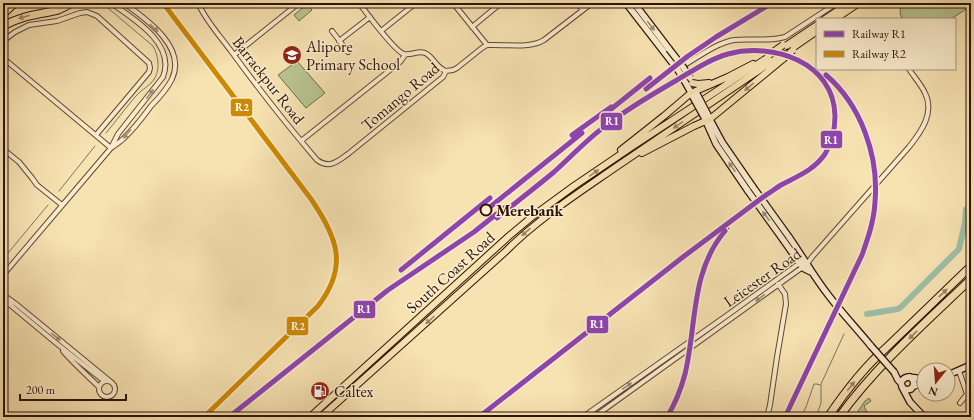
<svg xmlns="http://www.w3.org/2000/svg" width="974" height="420" viewBox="0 0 974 420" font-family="'EB Garamond',serif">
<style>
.green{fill:#b8c490;stroke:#726c4c}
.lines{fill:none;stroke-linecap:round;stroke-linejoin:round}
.stream{stroke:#707a68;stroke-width:1}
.river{stroke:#9ebfa8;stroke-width:6}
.street-casing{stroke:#5f4732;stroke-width:6}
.secondary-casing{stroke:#2c1307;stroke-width:8}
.primary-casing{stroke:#2c1307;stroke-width:8}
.highway-casing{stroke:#2c1307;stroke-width:9}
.street{stroke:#faeccd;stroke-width:4}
.secondary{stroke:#faeccd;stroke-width:5.5}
.primary{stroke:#f7e2b2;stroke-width:6}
.highway{stroke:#f7e2b2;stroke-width:7}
.rail-casing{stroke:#2c1307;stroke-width:2.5}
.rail{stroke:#faeccd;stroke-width:1;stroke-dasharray:3;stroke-linecap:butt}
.secondary-bridge-casing{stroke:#2c1307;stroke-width:8;stroke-linecap:butt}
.primary-bridge-casing{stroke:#2c1307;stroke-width:8;stroke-linecap:butt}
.secondary-bridge{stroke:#faeccd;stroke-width:5.5}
.primary-bridge{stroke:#f7e2b2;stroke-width:6}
.rail-1-casing{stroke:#faeccd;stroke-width:8}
.rail-2-casing{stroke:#faeccd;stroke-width:8}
.rail-1{stroke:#8e44ad;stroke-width:5}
.rail-2{stroke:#ce8901;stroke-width:5}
.oneway{fill:#9c8565}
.oneway2{fill:#9d8a74}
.stop-dot{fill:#faeccd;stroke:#2c1307;stroke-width:2}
.labels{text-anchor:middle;stroke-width:3;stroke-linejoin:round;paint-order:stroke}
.poi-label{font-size:16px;fill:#2c1307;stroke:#faeccd;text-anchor:start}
.street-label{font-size:16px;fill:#2c1307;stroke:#faeccd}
.stop-label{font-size:16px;font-weight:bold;fill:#2c1307;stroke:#faeccd;text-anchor:start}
.line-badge{stroke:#faeccd;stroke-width:1.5}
.badge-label{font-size:11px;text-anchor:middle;font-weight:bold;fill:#fff}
</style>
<rect width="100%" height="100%" fill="#f7e2b2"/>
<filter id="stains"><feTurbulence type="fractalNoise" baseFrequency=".005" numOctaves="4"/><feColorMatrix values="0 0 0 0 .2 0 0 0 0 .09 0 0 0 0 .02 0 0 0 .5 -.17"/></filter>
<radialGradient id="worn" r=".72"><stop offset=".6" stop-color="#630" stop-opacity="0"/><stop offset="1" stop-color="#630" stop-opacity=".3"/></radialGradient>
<!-- green -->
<path class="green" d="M901 3H971V6L951 19H902L900 13Z
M307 4 312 10 299 21 294 15Z
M297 61 325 93 306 108 278 75Z
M869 398 871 401 864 406 869 417H854L865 401Z"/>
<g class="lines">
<!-- stream -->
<path class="stream" d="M102 3 153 46C159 57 161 73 151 83 146 88 140 91 135 97 125 109 116 121 106 133
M74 5 78 3
M60 13 63 12 72 7
M3 30 11 26
M59 191 95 146
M3 259 48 205
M801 417 806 407 814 384H817L820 385
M816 417 821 403V384L844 334"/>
<!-- river -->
<path class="river" d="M867 314 898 309 901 307 959 249 965 223 966 209 971 208"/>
<defs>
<path id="street" d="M111 3C134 19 176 44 163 77L118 134 112 146
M198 3C206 21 220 36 231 51 258 88 287 125 317 160 329 169 337 162 348 154L443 77 446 71 453 70 457 68 482 48 487 45C504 44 530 49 544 40L592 3
M359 3C366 12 395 52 404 54 411 56 418 50 425 53 434 57 436 68 446 71
M453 3 487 45
M577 3 583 10
M472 27 501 3
M332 31 348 52
M381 31 416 3
M3 41 15 32 29 25 57 21 80 13 87 12 97 16 149 63 150 68 149 72 96 135
M339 41 370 17
M234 55 299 3
M3 58 111 148
M681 67C697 58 716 43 734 40 751 38 768 42 785 37L837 3
M301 141 400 62 405 55
M3 149 19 162 32 178 37 185 62 205
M3 275 111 148C115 145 120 142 123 139 134 129 143 117 151 106 159 98 167 89 172 79 187 47 146 19 124 3
M3 295 16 304 111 382
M3 299 56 343 104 381
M63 351C74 364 87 375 99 387
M959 371 967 394 960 403
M99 389a8 8 0 1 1 16 0a8 8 0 1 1-16 0Z
M583 417 729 314 801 262
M594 417 807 264 812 257 909 147C921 132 935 113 925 93 921 84 914 77 909 69
M767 417 770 405 777 357 786 304 785 294 778 284"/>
<path id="secondary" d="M626 3 678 70
M634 3 669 49
M684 80 693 96
M708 116 722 142 753 187
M704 117 716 144 748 191
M789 237C803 257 814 277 829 296 842 313 857 329 871 346
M784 241 803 268 811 272
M894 372 898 380 901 383
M948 375 971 365
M910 377 913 380 914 385 911 389 906 390C899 386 900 379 908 377L924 379
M914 386 924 383
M902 387 910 402 924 417"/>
<path id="primary" d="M825 19 849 3
M835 19 859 3
M784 47 817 25
M791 49 817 31
M692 83 698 84 709 83
M621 150 664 116 691 93 728 77 753 64
M642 153 694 126 710 119 783 59
M310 417 509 236 533 216 574 186 633 146 770 56
M321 417 505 252C538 219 577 194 616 167 670 130 725 93 780 56"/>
<path id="highway" d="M3 4 4 3
M3 14 15 3
M3 26C23 15 37 15 58 10 63 8 68 5 72 3
M828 417C845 392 863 368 886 348L971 266
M839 417C877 365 925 323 971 279"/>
</defs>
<!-- street casing -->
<use href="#street" class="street-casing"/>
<!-- secondary casing -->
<use href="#secondary" class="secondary-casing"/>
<!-- primary casing -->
<use href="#primary" class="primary-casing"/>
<!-- highway casing -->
<use href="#highway" class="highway-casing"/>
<!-- street -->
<use href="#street" class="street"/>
<!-- secondary -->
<use href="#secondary" class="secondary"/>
<!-- primary -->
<use href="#primary" class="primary"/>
<!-- highway -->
<use href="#highway" class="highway"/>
<defs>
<path id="rail" d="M163 3 311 199C337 237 349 266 318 306L204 417
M479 417 683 257 766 195C771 192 776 188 781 185 798 176 814 170 825 154 832 143 835 129 835 116 834 62 773 42 728 54 710 59 694 70 677 80 653 94 630 107 608 124 588 138 572 156 554 172 535 188 516 202 497 218
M667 417C686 385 690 348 695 311 697 298 698 285 702 272 708 256 717 241 728 228"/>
</defs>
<!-- rail casing -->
<use href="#rail" class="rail-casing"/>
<!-- rail -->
<use href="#rail" class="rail"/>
<defs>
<path id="secondary-bridge" d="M669 49 683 67 690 78
M678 70 684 80
M697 94 708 115
M693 97 704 117
M753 187 789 237
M748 191 784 241
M871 346 894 372"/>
<path id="primary-bridge" d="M769 55 783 45
M783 59 793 50"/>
</defs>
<!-- secondary-bridge casing -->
<use href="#secondary-bridge" class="secondary-bridge-casing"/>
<!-- primary-bridge casing -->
<use href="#primary-bridge" class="primary-bridge-casing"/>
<!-- secondary-bridge -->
<use href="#secondary-bridge" class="secondary-bridge"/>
<!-- primary-bridge -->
<use href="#primary-bridge" class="primary-bridge"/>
<defs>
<path id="rail-1" d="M646 89 688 56 716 37 772 3
M605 114 650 78
M572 135 611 107
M485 211 582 133
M401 270 490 198
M229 417 388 290 474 232 504 208
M479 417 683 257 766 195C771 192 776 188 781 185 798 176 814 170 825 154 832 143 835 129 835 116 834 62 773 42 728 54 710 59 694 70 677 80 653 94 630 107 608 124 588 138 572 156 554 172 535 188 516 202 497 218
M667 417C675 404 681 389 685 374 697 325 690 272 725 231
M785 417 862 255C868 238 874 221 875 202 879 156 861 105 826 75"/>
<path id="rail-2" d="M163 3 311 199C337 237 349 266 318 306L204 417"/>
</defs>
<!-- rail-1 casing -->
<use href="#rail-1" class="rail-1-casing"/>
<!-- rail-2 casing -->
<use href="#rail-2" class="rail-2-casing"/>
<!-- rail-1 -->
<use href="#rail-1" class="rail-1"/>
<!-- rail-2 -->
<use href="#rail-2" class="rail-2"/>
</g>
<!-- one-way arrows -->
<defs><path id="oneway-solid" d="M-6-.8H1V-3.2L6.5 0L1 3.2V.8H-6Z"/></defs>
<g class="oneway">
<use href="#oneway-solid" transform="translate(24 17) rotate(164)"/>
<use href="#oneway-solid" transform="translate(749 87) rotate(140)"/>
<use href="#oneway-solid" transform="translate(678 125) rotate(146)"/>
<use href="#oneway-solid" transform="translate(594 173) rotate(-35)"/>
<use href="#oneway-solid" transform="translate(526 232) rotate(139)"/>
<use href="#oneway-solid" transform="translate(943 293) rotate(-44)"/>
<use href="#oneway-solid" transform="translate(430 320) rotate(138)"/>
<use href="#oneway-solid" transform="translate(913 335) rotate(136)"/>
<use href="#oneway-solid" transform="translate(851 386) rotate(-51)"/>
</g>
<g class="oneway2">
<use href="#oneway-solid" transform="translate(651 26) rotate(52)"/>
<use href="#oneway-solid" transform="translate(154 28) rotate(43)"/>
<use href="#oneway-solid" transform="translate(150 94) rotate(-53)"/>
<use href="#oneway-solid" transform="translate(127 134) rotate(132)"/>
<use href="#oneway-solid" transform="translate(732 167) rotate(-125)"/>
<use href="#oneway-solid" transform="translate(766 216) rotate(-126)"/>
<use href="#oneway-solid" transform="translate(760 298) rotate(144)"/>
<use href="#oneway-solid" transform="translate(56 337) rotate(39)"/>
<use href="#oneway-solid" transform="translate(627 386) rotate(-35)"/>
</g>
<!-- icons -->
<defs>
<symbol id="school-disc" viewBox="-11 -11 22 22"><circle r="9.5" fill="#8f2418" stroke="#faeccd"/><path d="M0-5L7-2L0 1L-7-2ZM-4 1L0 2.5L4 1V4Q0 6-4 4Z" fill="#fff"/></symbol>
<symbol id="fuel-disc" viewBox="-11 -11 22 22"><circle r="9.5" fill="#8f2418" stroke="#faeccd"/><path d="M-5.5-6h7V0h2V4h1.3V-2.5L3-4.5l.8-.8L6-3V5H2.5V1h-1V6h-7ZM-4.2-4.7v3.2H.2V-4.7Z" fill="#fff"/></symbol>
</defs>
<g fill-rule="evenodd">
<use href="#school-disc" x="281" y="44" width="22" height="22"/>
<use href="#fuel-disc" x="309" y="380" width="22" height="22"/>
</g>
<!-- markers -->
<circle class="stop-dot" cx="486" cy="210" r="5.5"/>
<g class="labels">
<!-- poi labels -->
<g class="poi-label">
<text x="306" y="52">Alipore<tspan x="306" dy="18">Primary School</tspan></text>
<text x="334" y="397">Caltex</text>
</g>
<!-- street labels -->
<g class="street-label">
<text transform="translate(269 80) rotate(52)" y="6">Barrackpur Road</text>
<text transform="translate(400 96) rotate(-40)" y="6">Tomango Road</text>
<text transform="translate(450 272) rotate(-42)" y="6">South Coast Road</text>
<text transform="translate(762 277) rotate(-35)" y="6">Leicester Road</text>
</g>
<!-- stop labels -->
<g class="stop-label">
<text x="496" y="216">Merebank</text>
</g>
</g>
<g class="line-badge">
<rect x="230" y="98" width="23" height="19" rx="4" fill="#ce8901"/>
<rect x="600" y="112" width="23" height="19" rx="4" fill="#8e44ad"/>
<rect x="820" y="130" width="23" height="19" rx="4" fill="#8e44ad"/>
<rect x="353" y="300" width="23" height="19" rx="4" fill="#8e44ad"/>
<rect x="586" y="315" width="23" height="19" rx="4" fill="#8e44ad"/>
<rect x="286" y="316" width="23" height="20" rx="4" fill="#ce8901"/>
</g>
<g class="badge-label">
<text x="242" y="111">R2</text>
<text x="612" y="125">R1</text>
<text x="831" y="144">R1</text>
<text x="364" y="313">R1</text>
<text x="597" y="328">R1</text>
<text x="298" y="330">R2</text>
</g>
<!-- margin -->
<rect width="974" height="420" fill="none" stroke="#f7e2b2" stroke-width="16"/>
<rect x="4" y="4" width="966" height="412" fill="none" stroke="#2c1307" stroke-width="2"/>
<rect x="8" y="8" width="958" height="404" fill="none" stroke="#2c1307"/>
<!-- legend -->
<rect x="816" y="18" width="140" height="52" fill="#faeccd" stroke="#a8957e"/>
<rect x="824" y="31" width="20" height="6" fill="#8e44ad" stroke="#a8957e"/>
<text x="852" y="38" font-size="12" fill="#2c1307">Railway R1</text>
<rect x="824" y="51" width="20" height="6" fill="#ce8901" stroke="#a8957e"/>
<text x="852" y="58" font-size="12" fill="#2c1307">Railway R2</text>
<!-- north arrow -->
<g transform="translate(936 382) rotate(197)"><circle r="19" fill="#faeccd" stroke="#a8957e"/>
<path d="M0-3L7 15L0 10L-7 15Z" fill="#8f2418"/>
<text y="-6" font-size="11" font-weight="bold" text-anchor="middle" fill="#2c1307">N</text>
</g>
<!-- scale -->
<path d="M20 394v6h106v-6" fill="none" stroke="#2c1307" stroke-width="2"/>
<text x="26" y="394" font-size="12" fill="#2c1307" stroke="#faeccd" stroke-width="3" paint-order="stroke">200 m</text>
<rect width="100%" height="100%" filter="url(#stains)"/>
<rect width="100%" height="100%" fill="url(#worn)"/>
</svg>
